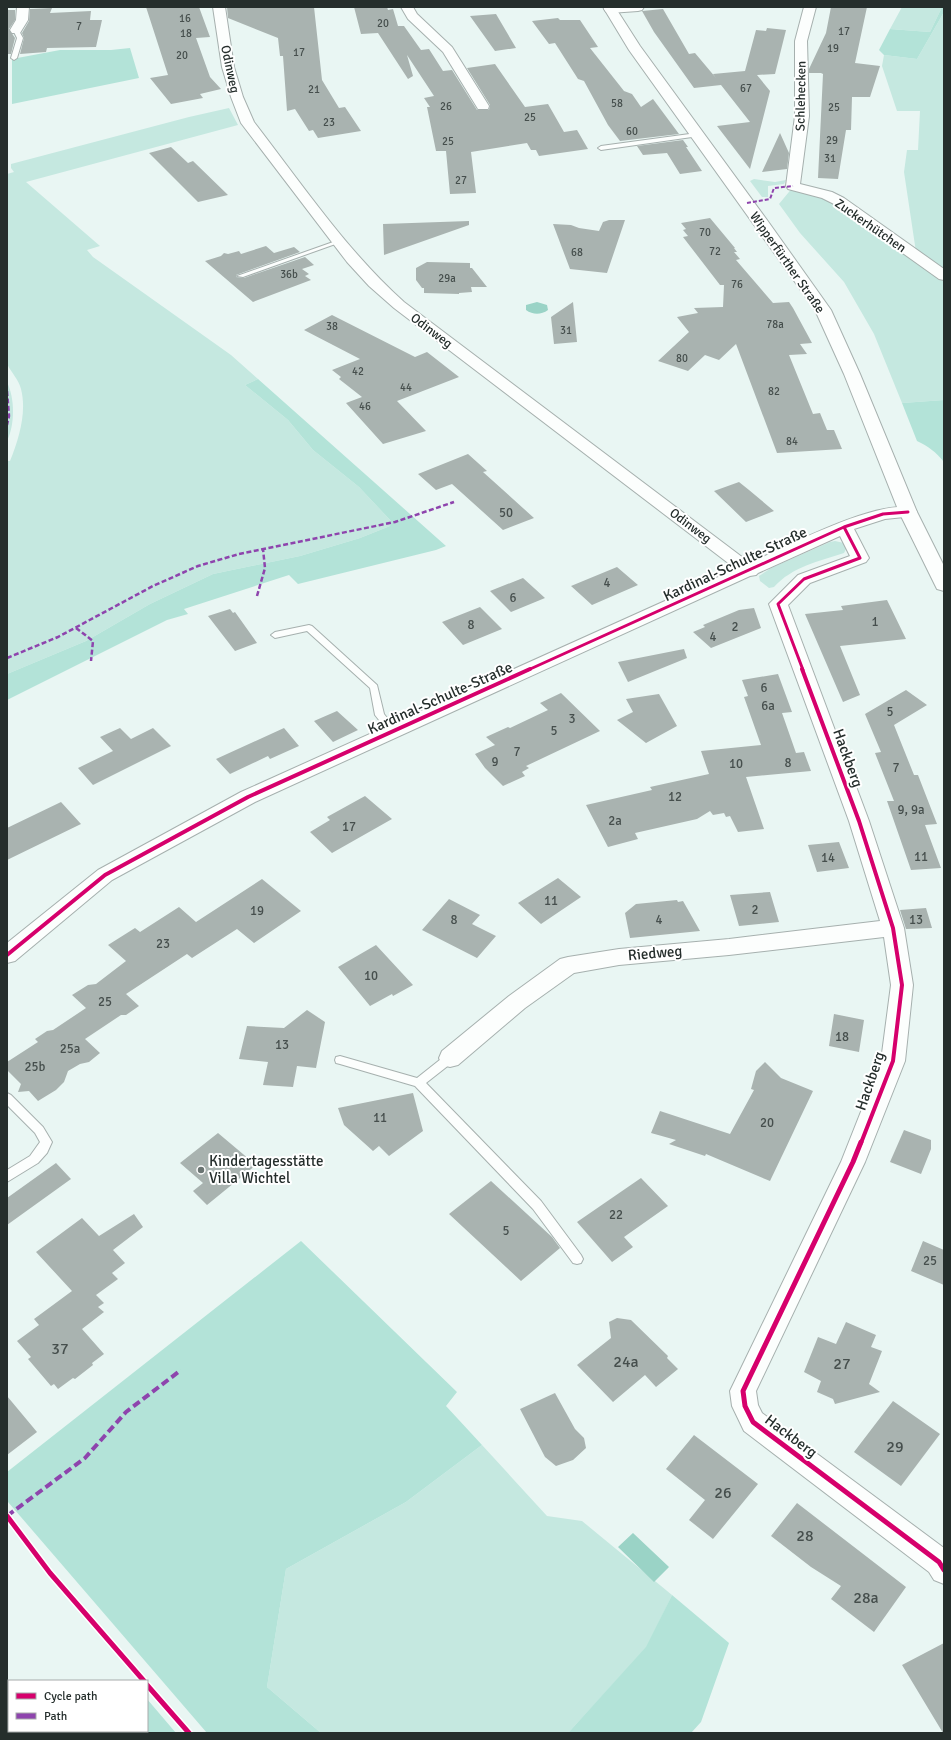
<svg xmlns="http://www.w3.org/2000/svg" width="951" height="1740" viewBox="0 0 951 1740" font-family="Signika,sans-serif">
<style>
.green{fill:#c5e8e0}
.forest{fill:#b3e3d8}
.water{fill:#9ad3c6}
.building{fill:#a9b3b0}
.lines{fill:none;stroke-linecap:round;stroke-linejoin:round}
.lane-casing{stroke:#a6b0ae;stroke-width:2}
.street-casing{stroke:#a6b0ae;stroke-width:2}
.secondary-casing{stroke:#a6b0ae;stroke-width:2}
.lane{fill:#fcfefd;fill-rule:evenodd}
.street{fill:#fcfefd;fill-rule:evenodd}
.secondary{fill:#fcfefd;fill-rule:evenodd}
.quiet-far2{stroke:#8e44ad;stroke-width:2;stroke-dasharray:4 2;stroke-linecap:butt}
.quiet-far1{stroke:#8e44ad;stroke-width:2.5;stroke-dasharray:5 2.5;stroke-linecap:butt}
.quiet{stroke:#8e44ad;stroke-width:4;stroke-dasharray:8 4;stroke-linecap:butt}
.cycleway-far2-casing{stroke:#fff;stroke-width:5}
.cycleway-far1-casing{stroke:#fff;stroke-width:6}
.cycleway-casing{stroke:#fff;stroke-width:8}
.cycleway-far2{stroke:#d6006c;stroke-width:3}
.cycleway-far1{stroke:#d6006c;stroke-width:4}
.cycleway{stroke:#d6006c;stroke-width:5}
.poi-dot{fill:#6a7472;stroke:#fff;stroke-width:1.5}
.labels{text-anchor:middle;stroke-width:4;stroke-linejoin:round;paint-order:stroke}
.far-number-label{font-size:11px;fill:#464f4d}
.far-street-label{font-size:13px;fill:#252e2c;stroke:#fff}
.number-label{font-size:13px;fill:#464f4d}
.street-label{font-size:15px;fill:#252e2c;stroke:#fff}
.poi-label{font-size:15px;fill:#252e2c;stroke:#fff;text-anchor:start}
.near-number-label{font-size:16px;fill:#464f4d}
</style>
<rect width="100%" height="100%" fill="#e9f6f3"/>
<!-- green -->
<path class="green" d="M902 7H942L930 32 890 29Z
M944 12V271L916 252 904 172 907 150H918L920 111H897L882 66 884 55 917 59Z
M229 108 238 125 26 182 100 246 87 250 93 257 231 355 258 379 245 385 288 420 313 450 359 487 391 521 390 526 360 538 300 556 213 574 150 604 86 641 7 674V461H10C19 439 27 412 21 389 19 380 11 372 7 364V174L14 172 11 168V164L189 117Z
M754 179 775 182 786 180 784 184 768 186V197H762L750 181Z
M793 187 827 197 944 279V400L902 403 874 334 844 282 800 233 779 204Z
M7 382C15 399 15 424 7 441Z
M835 541 844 543 847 547 844 553C819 561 792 567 774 587L769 588 760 581 759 576 771 568 830 542Z
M482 1445 547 1516 582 1521 672 1595 647 1647 568 1733H321L267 1687 286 1569 406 1502Z"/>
<!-- forest -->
<path class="forest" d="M942 7H944V12L917 59 884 55 879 50 890 29 930 32Z
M130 48 139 78 12 104V59L60 50H111Z
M258 379 446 546 436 550 298 584 289 575 184 609 188 614 167 620 7 700V674L86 641 150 604 213 574 300 556 360 538 390 526 391 521 359 487 313 450 288 420 245 385Z
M944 400V462C936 452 928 446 917 441L902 403Z
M301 1241 457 1392 446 1406 482 1445 406 1502 286 1569 267 1687 321 1733H207L8 1502 7 1500V1472Z
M672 1595 729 1643 701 1722 691 1733H568L646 1647Z
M147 1699 176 1733H70L72 1731H147Z"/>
<!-- water -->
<path class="water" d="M537 302 547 305 548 310C541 315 533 315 526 310V305Z
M633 1533 669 1567 654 1582 618 1547Z"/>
<!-- building -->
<path class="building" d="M146 7H199L210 37 196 38 210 77 221 89 200 94 203 98 171 104 150 78 168 75Z
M227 7H314L322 80 339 108 345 107 361 131 318 138 313 130 309 131 295 109 287 111 283 56H280L278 38 228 18Z
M354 7H387L388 10 393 9 398 26H404L421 50 429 49 443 71 452 70 477 110H489L490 105 467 68 495 64 525 107 548 104 564 132 577 130 588 149 539 156 536 150H531L527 143 471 152 476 193 450 194 446 151H436L427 107H430L424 98 434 96 407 55 413 76 408 79 378 33 361 34Z
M831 7H867L855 63 880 66 870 97H852L851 130H846L838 179 818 178 823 74 821 73H809V69L826 33Z
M52 8 50 13 91 11 90 20H102L96 47 47 48 46 52 20 54 24 38 22 33 29 21 30 9Z
M663 9 689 54 695 53 716 78 713 74 745 71 756 30 766 31 767 28 786 30 775 74 757 75 770 91 750 169 717 126 750 122 721 85 694 88 654 32 642 11Z
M7 10H15V20L9 29 15 38 11 54H7Z
M496 14 516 48 495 51 470 16Z
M558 18 560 20H580L598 47 590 48 624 91 632 94 641 107 653 99 679 134 620 141 608 125 584 81 578 79 555 43 549 44 532 21Z
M780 133 789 153 787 169 762 172Z
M683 140 688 147H686L702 171 680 174 667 153 643 155 637 146Z
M171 147 188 163 193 161 228 195 198 202 149 153Z
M710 218 735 248H734L737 252H734L740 259 736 260 773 303 789 302 793 308 812 343 800 344 807 354 789 355 813 414 820 413 827 430H834L842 449 777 453 736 344 719 360 705 355 688 371 658 361 689 332 677 317 698 313 694 308 723 307 724 285H720L683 237 688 236 683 230 686 229 681 223Z
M609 220H625L607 273 570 269 553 224 571 225 579 228 599 231 603 222Z
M469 221V225L384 255 383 224Z
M266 246 274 253 294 247 300 252 236 275V277L244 278 305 257 314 265 302 269 309 274 305 276 311 280 253 302 205 261 221 256 224 253 228 254 239 251 241 254Z
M427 262 470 263V268H472L487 287H471L472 292 459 293V294L424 293V288H422L416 280V268Z
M573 302 577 342 554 344 551 317Z
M332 315 415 357 427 352 459 377 397 401 426 431 383 444 346 403 362 397 339 379 341 377 332 370 360 359 304 330Z
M468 454 487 471 483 472 534 518 503 530 452 484 436 490 418 474Z
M739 482 749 490 774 511 746 522 714 491Z
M617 567 638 585 592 605 571 586Z
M523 578 545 598 511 612 490 591Z
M887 600 906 639 840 646 860 695 843 702 805 614 843 610 841 606Z
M480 607 502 629 463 645 442 622Z
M754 608 761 628 711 648 693 632 705 627 703 625 739 610Z
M230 609 233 613 235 612 257 643 235 651 208 616Z
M684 649 687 658 628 682 618 662Z
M778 674 792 712 782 713 796 753 804 752 811 771 746 777 764 829 738 832 730 816 726 817 724 813 713 815 710 811 697 819 635 833 638 839 608 847 586 805 652 790 650 787 709 774 701 751 761 745 744 697 748 696 742 680Z
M906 690 927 705 894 725 914 775H918L937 824 925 825 941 868 911 870 887 801H894L875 753 881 752 865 714Z
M561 693 600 731 526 766 529 768 522 772 525 776 503 786 485 768 475 754 495 745 486 737 508 727 510 728 548 710 540 703Z
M659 694 677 726 646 743 617 720 633 712 626 699Z
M337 711 358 730 333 742 314 721Z
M120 728 131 739 153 728 171 746 93 785 78 768 113 751 100 737Z
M284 728 299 746 270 759 268 756 230 774 216 759Z
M365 796 392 819 332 853 310 832 330 820 327 817Z
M61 802 81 824 7 860V828Z
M839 842 849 868 817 872 808 845Z
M558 878 581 897 541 924 518 903Z
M262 879 301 911 254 943 237 929 192 958 187 954 126 994 139 1006 126 1015H121L85 1039 100 1053 89 1062 80 1064 68 1071 64 1082 56 1090 38 1101 29 1091 18 1092 21 1084 7 1070V1062L38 1042 35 1039 47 1031 53 1030 86 1008 72 995 88 985 96 984 126 961 108 945 135 928 140 932 179 907 196 922Z
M770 892 779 922 739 926 730 895Z
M449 899 480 915 472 924 496 936 477 958 422 930Z
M677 900 678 902 683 901 700 931 630 938 625 913 636 904Z
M926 908 932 928 906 929 900 910Z
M376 945 413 985 393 996 392 994 370 1006 338 967Z
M307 1010 325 1022 316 1068 297 1066 293 1087 263 1085 268 1062 239 1059 247 1026 284 1028Z
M834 1014 864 1020 859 1052 829 1046Z
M765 1062 781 1078 813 1091 770 1181 706 1154 705 1156 669 1144 676 1140 651 1133 660 1111 730 1134 754 1090 751 1089 756 1071Z
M413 1093 423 1131 389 1156 379 1146 373 1151 344 1125 338 1108Z
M904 1130 931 1140V1149L921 1174 890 1162Z
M218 1133 256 1165 207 1205 193 1191 203 1183 180 1163Z
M56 1163 71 1179 7 1225V1198Z
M641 1178 668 1206 624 1237 633 1247 612 1262 577 1222Z
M491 1181 552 1237 560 1248 521 1281 449 1214Z
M134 1214 143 1227 113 1250 125 1263 112 1273 118 1279 96 1295 104 1303 98 1307 104 1312 82 1329 104 1354 92 1363 93 1365 75 1379 73 1378 58 1389 54 1384 51 1386 28 1359 31 1357 17 1341 39 1325 34 1319 72 1291 36 1252 82 1218 99 1236Z
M923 1241 944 1250V1285L911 1271Z
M617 1318 631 1320 668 1356 667 1358 678 1369 656 1387 645 1375 613 1402 577 1365 611 1338 609 1322Z
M846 1322 876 1335 871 1347 882 1351 869 1384 880 1392 835 1404 833 1399 817 1392 821 1381 804 1372 818 1337 836 1344Z
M555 1393 575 1429 584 1438 586 1448 573 1460 556 1466 545 1457 520 1409Z
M7 1396 37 1432 7 1455Z
M893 1401 940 1434 901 1486 854 1452Z
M694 1435 758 1484 713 1539 689 1520 705 1500 666 1469Z
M797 1503 906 1587 874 1632 831 1599 841 1586 811 1567 771 1536Z
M944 1643V1733H943L902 1665Z"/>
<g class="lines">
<defs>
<path id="lane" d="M16 28 18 29 23 38 17 58 14 60 11 58 17 38 13 30Z
M697 133 699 134V136L601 150 598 148 601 146Z
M336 241 341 242 243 277 237 276Z
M309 625 312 626 377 685 384 714 398 732 396 734H390L375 715 370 688 307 631 275 638 271 635 275 632Z
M450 1054 454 1055 455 1058 454 1061 426 1083 541 1201 581 1255 583 1259 581 1263 577 1264 573 1263 533 1209 415 1086 340 1064 336 1063 335 1060 336 1057 340 1056 417 1078 446 1055Z
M7 1093 11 1095 43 1127 52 1142 47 1153 38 1163 7 1182V1170L30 1156 40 1142 35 1133 7 1105Z"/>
<path id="street" d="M17 7H29L28 20 20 33H12L10 30 16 20Z
M213 7H225L234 67 243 97 254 122C302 184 346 250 404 302L750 563C788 546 876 499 914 508L917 512 914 516 885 519 854 529 869 558 866 562 810 583 788 605 869 821 904 928 913 985 905 1061 865 1162 756 1391 758 1405 762 1413 944 1548V1584L934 1580 929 1572 744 1431 732 1406 730 1391 841 1162 881 1061 891 985 884 937 729 955 619 965 574 973 525 1008 458 1065 450 1067 442 1065 439 1058 442 1051 509 996 560 959 568 957 619 949 729 939 880 921 849 821 769 604 798 575 850 556 840 536 758 573 756 575 750 576 255 802 112 880 15 961 7 963V943L98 870 241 792 736 569 394 308 369 286 347 262 241 123 231 97 222 67Z
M401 7H413L417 14 452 47 489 106 488 109H478L443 52 408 19Z
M605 7H644L642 10 638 11 610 13 606 12 604 9Z
M804 7H816L807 41 809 116 800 184 832 192 844 198 944 269V280L939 279 834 204 822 198 788 189 786 186 795 116V41Z"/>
<path id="secondary" d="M603 7H615L640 46 767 220 831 310 860 374 917 512 944 566V591L937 589 935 585 899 512 844 374 815 310 629 50Z"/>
</defs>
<!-- lane casing -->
<use href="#lane" class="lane-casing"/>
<!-- street casing -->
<use href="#street" class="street-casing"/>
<!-- secondary casing -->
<use href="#secondary" class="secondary-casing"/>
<!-- lane -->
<use href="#lane" class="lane"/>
<!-- street -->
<use href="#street" class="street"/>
<!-- secondary -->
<use href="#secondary" class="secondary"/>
<!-- quiet-far2 -->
<path class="quiet-far2" d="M747 203 770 199 774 188 793 186"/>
<!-- quiet-far1 -->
<path class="quiet-far1" d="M7 391 9 416 7 425
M257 596 265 568 263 549
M76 628 93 641 91 661
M7 658 58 637 153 586 198 566 239 554 395 522 454 502"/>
<!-- quiet -->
<path class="quiet" d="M7 1516 85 1458 126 1412 181 1370"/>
<defs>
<path id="cycleway-far2" d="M528 670 844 527 883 514 908 512
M803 670 778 604 804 579 860 558 844 527"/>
<path id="cycleway-far1" d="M802 669 859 821 893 928 902 985 893 1061 861 1143
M7 955 105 875 248 797 530 669"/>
<path id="cycleway" d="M861 1142 853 1162 743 1391 745 1406 753 1422 939 1562 944 1570
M7 1516 50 1573 144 1681
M147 1685 189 1733"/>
</defs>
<!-- cycleway-far2 casing -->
<use href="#cycleway-far2" class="cycleway-far2-casing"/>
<!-- cycleway-far1 casing -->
<use href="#cycleway-far1" class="cycleway-far1-casing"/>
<!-- cycleway casing -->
<use href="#cycleway" class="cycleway-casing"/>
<!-- cycleway-far2 -->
<use href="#cycleway-far2" class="cycleway-far2"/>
<!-- cycleway-far1 -->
<use href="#cycleway-far1" class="cycleway-far1"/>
<!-- cycleway -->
<use href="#cycleway" class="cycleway"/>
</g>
<!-- markers -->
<circle class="poi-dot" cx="201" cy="1170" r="4"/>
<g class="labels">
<!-- far-number labels -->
<g class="far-number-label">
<text x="185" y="22">16</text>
<text x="383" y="27">20</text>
<text x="79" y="30">7</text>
<text x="844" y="35">17</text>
<text x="186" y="37">18</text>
<text x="833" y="52">19</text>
<text x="299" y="56">17</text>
<text x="182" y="59">20</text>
<text x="746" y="92">67</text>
<text x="314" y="93">21</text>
<text x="617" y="107">58</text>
<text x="446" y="110">26</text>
<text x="834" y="111">25</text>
<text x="530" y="121">25</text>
<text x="329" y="126">23</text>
<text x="632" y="135">60</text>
<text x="832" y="144">29</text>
<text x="448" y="145">25</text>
<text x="830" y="162">31</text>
<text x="461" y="184">27</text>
<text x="705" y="236">70</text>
<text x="715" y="255">72</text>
<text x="577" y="256">68</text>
<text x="289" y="278">36b</text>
<text x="447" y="282">29a</text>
<text x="737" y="288">76</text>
<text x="775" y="328">78a</text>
<text x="332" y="330">38</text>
<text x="566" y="334">31</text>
<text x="682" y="362">80</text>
<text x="358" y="375">42</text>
<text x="406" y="391">44</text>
<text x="774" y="395">82</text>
<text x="365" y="410">46</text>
<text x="792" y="445">84</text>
</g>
<!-- far-street labels -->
<g class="far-street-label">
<text transform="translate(231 69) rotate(78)" y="5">Odinweg</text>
<text transform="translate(800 96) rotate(-89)" y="5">Schlehecken</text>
<text transform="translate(871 225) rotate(35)" y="5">Zuckerhütchen</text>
<text transform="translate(788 262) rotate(55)" y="5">Wipperfürther Straße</text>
<text transform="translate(432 330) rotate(37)" y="5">Odinweg</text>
<text transform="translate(691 525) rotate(37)" y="5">Odinweg</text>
</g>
<!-- number labels -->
<g class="number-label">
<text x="506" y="517">50</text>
<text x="607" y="587">4</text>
<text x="513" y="602">6</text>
<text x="875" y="626">1</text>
<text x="471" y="629">8</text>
<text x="735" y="631">2</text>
<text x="713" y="641">4</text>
<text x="764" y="692">6</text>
<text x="768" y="710">6a</text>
<text x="890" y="716">5</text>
<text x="572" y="723">3</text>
<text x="554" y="735">5</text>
<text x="517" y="756">7</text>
<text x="495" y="766">9</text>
<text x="788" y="767">8</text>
<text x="736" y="768">10</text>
<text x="896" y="772">7</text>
<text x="675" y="801">12</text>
<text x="911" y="814">9, 9a</text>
<text x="615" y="825">2a</text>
<text x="349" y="831">17</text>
<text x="921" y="861">11</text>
<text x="828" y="862">14</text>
<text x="551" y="905">11</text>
<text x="755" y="914">2</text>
<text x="257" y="915">19</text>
<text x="454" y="924">8</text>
<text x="659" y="924">4</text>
<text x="916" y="924">13</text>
<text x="163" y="948">23</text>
<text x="371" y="980">10</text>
<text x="105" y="1006">25</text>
<text x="842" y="1041">18</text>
<text x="282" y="1049">13</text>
<text x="70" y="1053">25a</text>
<text x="35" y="1071">25b</text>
<text x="380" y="1122">11</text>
<text x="767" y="1127">20</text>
<text x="616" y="1219">22</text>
<text x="506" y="1235">5</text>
<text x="930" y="1265">25</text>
</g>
<!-- street labels -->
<g class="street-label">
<text transform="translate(735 564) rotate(-25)" y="5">Kardinal-Schulte-Straße</text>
<text transform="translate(440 698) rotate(-24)" y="5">Kardinal-Schulte-Straße</text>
<text transform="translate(848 758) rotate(70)" y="5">Hackberg</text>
<text transform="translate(655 953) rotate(-5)" y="5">Riedweg</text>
<text transform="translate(870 1081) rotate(-71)" y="5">Hackberg</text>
<text transform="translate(791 1436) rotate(37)" y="5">Hackberg</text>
</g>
<!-- poi labels -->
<g class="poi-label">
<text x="209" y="1166">Kindertagesstätte<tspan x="209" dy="17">Villa Wichtel</tspan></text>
</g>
<!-- near-number labels -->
<g class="near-number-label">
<text x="60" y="1354">37</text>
<text x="626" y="1367">24a</text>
<text x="842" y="1369">27</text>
<text x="895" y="1452">29</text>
<text x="723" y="1498">26</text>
<text x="805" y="1541">28</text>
<text x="866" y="1603">28a</text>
</g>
</g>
<!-- border -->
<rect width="951" height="1740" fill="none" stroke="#252e2c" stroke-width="16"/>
<!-- legend -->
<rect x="8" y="1680" width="140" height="52" fill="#ffffff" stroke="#a8abab"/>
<rect x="16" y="1693" width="20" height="6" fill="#d6006c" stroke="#a8abab"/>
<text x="44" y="1700" font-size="12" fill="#252e2c">Cycle path</text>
<rect x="16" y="1713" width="20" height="6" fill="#8e44ad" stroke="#a8abab"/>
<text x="44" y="1720" font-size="12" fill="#252e2c">Path</text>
</svg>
